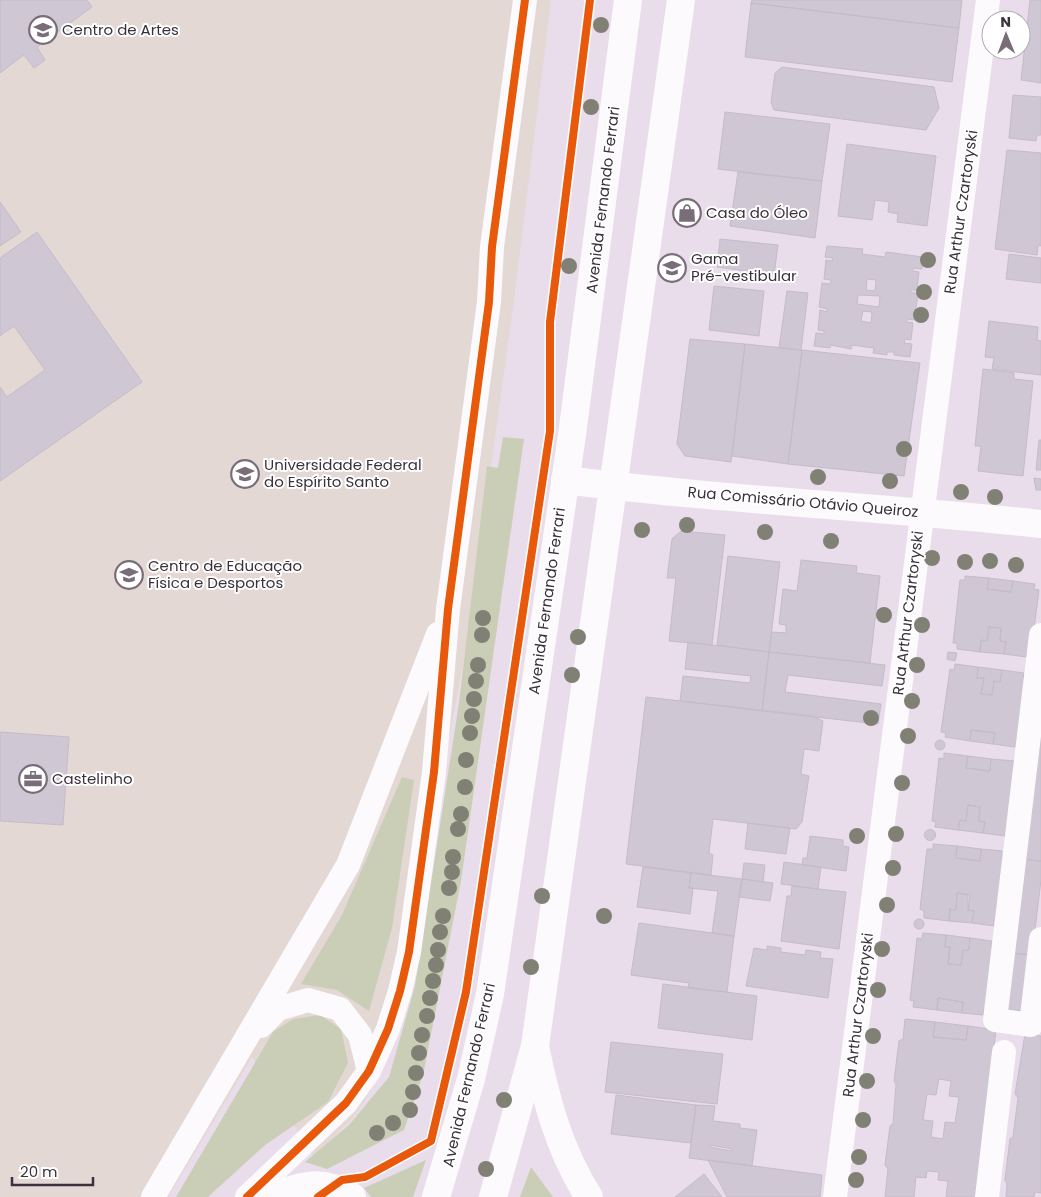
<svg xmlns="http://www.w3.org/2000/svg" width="1041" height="1197" viewBox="0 0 1041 1197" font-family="Poppins,sans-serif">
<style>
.education{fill:#e3d8d3}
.green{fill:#caceb7}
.building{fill:#cfc7d3;stroke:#c4bcc8;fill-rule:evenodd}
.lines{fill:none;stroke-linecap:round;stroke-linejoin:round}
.street{stroke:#fcfafc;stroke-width:24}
.secondary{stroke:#fcfafc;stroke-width:28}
.primary{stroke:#fcfafc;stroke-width:28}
.cycleway-casing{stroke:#fff;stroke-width:11}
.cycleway{stroke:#e8590c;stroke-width:8}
.tree{fill:#818075}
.labels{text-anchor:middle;stroke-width:4;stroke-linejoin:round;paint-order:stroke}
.poi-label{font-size:15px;fill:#3b313c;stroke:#fff;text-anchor:start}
.street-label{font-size:15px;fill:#3b313c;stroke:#fff}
</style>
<rect width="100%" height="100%" fill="#e9dceb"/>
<!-- education -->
<path class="education" d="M0 0H551L514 300 466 648 440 788 406 1007 394 1044 365 1101 352 1119 314 1157 252 1057 168 1197H0Z"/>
<!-- green -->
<path class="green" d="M503 437 524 439 461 881 423 1075 404 1130 327 1169 305 1162 349 1125 389 1077 415 986 459 703 487 466 498 468Z
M402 777 414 780 392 928 369 1011 337 990 301 984 342 915Z
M320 1015 341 1029 348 1063 328 1102 265 1145 208 1197H176L273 1032 293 1019Z
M426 1160 413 1197H371L364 1188Z
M531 1167 553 1197H520Z"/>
<!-- building -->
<path class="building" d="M0 0H87L92 7 37 47 45 60 34 68 24 55 0 73Z
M752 0H962L959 28 751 3Z
M1030 0H1041V83L1021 80Z
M751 3 959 28 952 82 745 57Z
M782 67 934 87 939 108 926 130 774 110 771 102 775 73Z
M1013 95 1041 97V135H1037L1036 141 1009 138Z
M725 112 830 124 822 181 718 169Z
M847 144 936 156 927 226 897 222 898 214 888 212 889 202 875 200 872 220 838 216Z
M1007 150 1041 153V246L1038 245 1037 255 995 249Z
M738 172 822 181 815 238 730 226Z
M0 202 21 232 0 246Z
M37 232 142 382 0 481V387L7 397 45 370 14 326 0 336V258Z
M720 239 778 245 774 275 717 267Z
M827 246 863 249 862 254 885 257 886 252 923 257 922 269 913 268V271L919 272 917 290H911L910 292 918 294 914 320 907 319V322L913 323 911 340 905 339 904 343 912 344 910 357 894 355V352H887V355L873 353 874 348 852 345 851 349 831 345 830 348 814 346 816 333 824 334V331L818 330 820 310 827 312V309L819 307 822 283 830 284 831 280 824 279 826 260 832 261 833 258 825 257ZM867 279 876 280 875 291 866 290ZM858 295 880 296 879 307 857 304ZM863 311 872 312 871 323 861 321Z
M1009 254 1041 258V283L1006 279Z
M714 286 764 291 759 336 709 330Z
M787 291 808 293 801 350 779 348Z
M989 321 1038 327 1037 340 1041 341V375L992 369 994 358 985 357Z
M690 339 745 344 731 462 685 456 677 444Z
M745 344 802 350 788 464 732 456Z
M802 350 920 363 904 476 788 464Z
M983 369 1014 373V379L1033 381 1023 476 978 471 981 446H975Z
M1039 440H1041V470H1036Z
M1034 478 1041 479V490H1036Z
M681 531 725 535 712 645 669 641 676 578H667L672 539Z
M728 556 780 562 769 652 717 645Z
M801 560 857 566 856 573 880 576 870 663 769 652 772 632 786 633V625L779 624 783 589 797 591Z
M965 576 989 578 987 589 1011 592 1013 581 1035 584 1034 589 1039 590 1031 652H1027L1026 657 1004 654 1006 642 1000 641 1001 628 989 627 987 641 981 640 980 652 957 649V643H953L960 580H965Z
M989 578 1013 581 1011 592 987 589Z
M989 627 1001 628 1000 641 1006 642 1004 654 980 652 981 640 987 641Z
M688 642 769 652 762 711 680 701 683 676 750 683 751 676 685 669Z
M769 652 885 665 882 686 788 675 785 692 881 704 878 724 762 711Z
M948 652 957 653 955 661 947 659Z
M955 664 978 667 977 678H984L981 694 992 695 994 681 1000 682 1002 670 1024 673 1023 679H1028L1020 742H1016L1015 747 993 744 995 733 971 730 970 741 945 737 946 733 941 732 950 669 954 670Z
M978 667 1002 670 1000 682 994 681 992 695 981 694 984 678H977Z
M646 697 812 716 823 721 819 751 804 749 801 774 809 776 802 822 796 829 713 819 709 853 713 855 711 875 626 864Z
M1041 702V861L1022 859Z
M971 730 995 733 993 744 970 741Z
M0 732 69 737 63 825 0 821Z
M935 745a5 5 0 1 1 10 0a5 5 0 1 1-10 0Z
M944 753 968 756 966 768 990 771 991 759 1014 761 1013 768 1017 769 1005 836 983 833 985 822 979 821 980 807 968 805 966 821 960 820 958 830 935 827 936 822 932 821 939 758 944 759Z
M968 756 991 759 990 771 966 768Z
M968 805 980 807 979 821 985 822 983 833 958 830 960 820 966 821Z
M748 823 790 828 786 854 745 849Z
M924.5 835a5.5 5.5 0 1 1 11 0a5.5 5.5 0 1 1-11 0Z
M810 836 843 840V846L849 847 846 871 802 865 803 858H807Z
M933 844 957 846 956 858 980 861 981 849 1002 851V857L1006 858 999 921 994 920V926L972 923 974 911 968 910V895L957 893 956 910 950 909 949 921 924 918V911L920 909 927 849H933Z
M957 846 981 849 980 861 956 858Z
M1022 859 1041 861V880L1032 955 1011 953Z
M784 862 821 867 818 889 781 884Z
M744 863 765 865 763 882 742 879Z
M643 867 691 873 689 888H693L690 914 637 907Z
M691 873 742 879 734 936 712 933 718 891 689 888Z
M742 879 773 883 770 901 739 897Z
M792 886 846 892 839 949 781 941 787 896H791Z
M957 893 970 895 968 910 974 911 972 923 949 921 950 909 956 910Z
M914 924a5 5 0 1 1 10 0a5 5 0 1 1-10 0Z
M639 923 734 936 727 992 688 988 689 983 631 975Z
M923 933 946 935 945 947H950L948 964 961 965 963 950H969L970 938 992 941 991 947H996L988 1010 984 1009 983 1015 962 1013 963 1002 938 998 937 1010 913 1007 914 1001 910 1000 917 938 922 939Z
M946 935 970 938 969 950H963L961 965 948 964 950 947H945Z
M767 946 781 948V952L805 955 806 950 821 952 820 958 833 959 828 998 746 986 754 948 767 950Z
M1011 953 1032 955 1025 1011 1004 1009Z
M663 984 757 996 752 1040 658 1028Z
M938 998 963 1002 962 1013 937 1010Z
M905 1019 935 1022 933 1037 966 1040 968 1026 996 1030 976 1197H946L948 1181 938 1180 939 1172 927 1171 926 1178 916 1177 914 1197H885L888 1169 885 1165 890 1126 893 1124 896 1084 894 1081 899 1041 903 1039ZM939 1079 951 1081 949 1096 959 1097 955 1123 945 1122 943 1139 931 1137 933 1121 923 1120 927 1094 936 1095Z
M935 1022 968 1026 966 1040 933 1037Z
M1025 1034 1041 1036V1193L1035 1192 1034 1197H1006L1007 1184 1005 1180 1010 1139 1013 1137 1018 1098 1015 1094Z
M611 1042 723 1054 717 1104 605 1092Z
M616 1095 696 1105 691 1143 611 1134Z
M696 1105 715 1106 713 1121 740 1124V1128L757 1130 752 1166 689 1158ZM710 1145 732 1149 731 1151 710 1147Z
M708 1160 822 1175 820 1197H727Z
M704 1174 722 1197H675Z"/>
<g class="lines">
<!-- street -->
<path class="street" d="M1041 635 995 1020 1031 1025 1041 939
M261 1026 278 1009 308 1000 340 1009 360 1035 369 1071
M153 1197 348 865 438 634
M247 1197 346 1103 369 1071 388 1029 400 991 409 952 434 772 448 609 489 302 492 247 525 0
M835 1197 988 0
M987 1197 1004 1052"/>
<!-- secondary -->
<path class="secondary" d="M565 480C723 500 883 507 1041 524
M535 1046C546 1100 559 1150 589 1197"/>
<!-- primary -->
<path class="primary" d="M272 1197C302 1184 323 1179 352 1197
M436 1197 471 1079 490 994 572 435 628 0
M493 1197 535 1046 681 0"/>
<defs>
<path id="cycleway" d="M247 1197 346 1103 369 1071 388 1029 400 991 409 952 434 772 448 609 489 302 492 247 525 0
M318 1197 342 1180 365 1177 431 1141 466 992 550 431V322L590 0"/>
</defs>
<!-- cycleway casing -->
<use href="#cycleway" class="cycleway-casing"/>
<!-- cycleway -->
<use href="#cycleway" class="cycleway"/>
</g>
<!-- trees -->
<g class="tree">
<circle cx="601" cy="25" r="8"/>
<circle cx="591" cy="107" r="8"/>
<circle cx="928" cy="260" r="8"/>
<circle cx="569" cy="266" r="8"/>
<circle cx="924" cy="292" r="8"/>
<circle cx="921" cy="315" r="8"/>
<circle cx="904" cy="449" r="8"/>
<circle cx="818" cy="477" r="8"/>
<circle cx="890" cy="481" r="8"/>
<circle cx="961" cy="492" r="8"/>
<circle cx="995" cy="497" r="8"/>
<circle cx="687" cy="525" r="8"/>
<circle cx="642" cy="530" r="8"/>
<circle cx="765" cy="532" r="8"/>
<circle cx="831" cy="541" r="8"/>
<circle cx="932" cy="558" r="8"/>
<circle cx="990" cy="561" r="8"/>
<circle cx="965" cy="562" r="8"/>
<circle cx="1016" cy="565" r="8"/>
<circle cx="884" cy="615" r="8"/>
<circle cx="483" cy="618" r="8"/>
<circle cx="922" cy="625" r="8"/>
<circle cx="482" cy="635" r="8"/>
<circle cx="578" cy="637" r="8"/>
<circle cx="478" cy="665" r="8"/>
<circle cx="917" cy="665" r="8"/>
<circle cx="572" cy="675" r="8"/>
<circle cx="476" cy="681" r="8"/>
<circle cx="474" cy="699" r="8"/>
<circle cx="912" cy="701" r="8"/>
<circle cx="472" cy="716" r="8"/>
<circle cx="871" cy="718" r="8"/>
<circle cx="470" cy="733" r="8"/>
<circle cx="908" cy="736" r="8"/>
<circle cx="466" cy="760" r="8"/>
<circle cx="902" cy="783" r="8"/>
<circle cx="465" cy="787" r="8"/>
<circle cx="461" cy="814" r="8"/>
<circle cx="458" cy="829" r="8"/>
<circle cx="896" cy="834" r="8"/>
<circle cx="857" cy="836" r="8"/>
<circle cx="453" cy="857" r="8"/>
<circle cx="893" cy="868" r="8"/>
<circle cx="452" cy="872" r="8"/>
<circle cx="449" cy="888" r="8"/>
<circle cx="542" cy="896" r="8"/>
<circle cx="887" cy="905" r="8"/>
<circle cx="443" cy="916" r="8"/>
<circle cx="604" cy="916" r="8"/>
<circle cx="440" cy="932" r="8"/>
<circle cx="882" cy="949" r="8"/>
<circle cx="438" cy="950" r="8"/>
<circle cx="436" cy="965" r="8"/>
<circle cx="531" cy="967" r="8"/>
<circle cx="433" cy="981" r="8"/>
<circle cx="878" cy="990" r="8"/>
<circle cx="430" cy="998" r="8"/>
<circle cx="427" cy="1016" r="8"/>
<circle cx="422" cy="1035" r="8"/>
<circle cx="873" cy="1036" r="8"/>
<circle cx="419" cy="1053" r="8"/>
<circle cx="416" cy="1073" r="8"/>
<circle cx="867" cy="1081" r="8"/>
<circle cx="413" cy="1092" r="8"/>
<circle cx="504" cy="1100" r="8"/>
<circle cx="410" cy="1110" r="8"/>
<circle cx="863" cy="1120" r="8"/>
<circle cx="393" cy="1123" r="8"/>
<circle cx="377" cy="1133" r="8"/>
<circle cx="859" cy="1157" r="8"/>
<circle cx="486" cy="1169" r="8"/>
<circle cx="856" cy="1180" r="8"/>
</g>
<!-- icons -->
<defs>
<symbol id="university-ring" viewBox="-11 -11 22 22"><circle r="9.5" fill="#fff" stroke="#786d79" stroke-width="1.5"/><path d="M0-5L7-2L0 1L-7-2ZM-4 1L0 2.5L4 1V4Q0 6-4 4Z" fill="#786d79"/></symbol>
<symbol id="shop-ring" viewBox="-11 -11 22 22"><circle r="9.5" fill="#fff" stroke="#786d79" stroke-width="1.5"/><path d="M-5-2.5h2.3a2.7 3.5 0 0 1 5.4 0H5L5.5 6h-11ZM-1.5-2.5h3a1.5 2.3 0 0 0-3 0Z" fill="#786d79"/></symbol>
<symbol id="school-ring" viewBox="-11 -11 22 22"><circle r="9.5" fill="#fff" stroke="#786d79" stroke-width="1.5"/><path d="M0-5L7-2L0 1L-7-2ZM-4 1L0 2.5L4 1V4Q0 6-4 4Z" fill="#786d79"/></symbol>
<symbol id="office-ring" viewBox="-11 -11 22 22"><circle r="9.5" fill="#fff" stroke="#786d79" stroke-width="1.5"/><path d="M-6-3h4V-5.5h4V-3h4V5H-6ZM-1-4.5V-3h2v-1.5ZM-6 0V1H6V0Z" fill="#786d79"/></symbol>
</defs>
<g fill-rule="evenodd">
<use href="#university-ring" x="27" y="14" width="32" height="32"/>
<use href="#shop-ring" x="671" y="197" width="32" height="32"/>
<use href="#school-ring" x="656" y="252" width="32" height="32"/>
<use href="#university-ring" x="229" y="458" width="32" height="32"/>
<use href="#university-ring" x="113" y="559" width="32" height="32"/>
<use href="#office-ring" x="17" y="763" width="32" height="32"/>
</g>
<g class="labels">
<!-- poi labels -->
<g class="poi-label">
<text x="62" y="35">Centro de Artes</text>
<text x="706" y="218">Casa do Óleo</text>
<text x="691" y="264">Gama<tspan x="691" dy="17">Pré-vestibular</tspan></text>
<text x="264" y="470">Universidade Federal<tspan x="264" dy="17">do Espírito Santo</tspan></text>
<text x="148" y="571">Centro de Educação<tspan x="148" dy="17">Física e Desportos</tspan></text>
<text x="52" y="784">Castelinho</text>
</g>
<!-- street labels -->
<g class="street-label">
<text transform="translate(603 200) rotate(-83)" y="5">Avenida Fernando Ferrari</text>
<text transform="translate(961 212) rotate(-82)" y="5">Rua Arthur Czartoryski</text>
<text transform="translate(803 502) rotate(5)" y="5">Rua Comissário Otávio Queiroz</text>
<text transform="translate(547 601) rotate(-82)" y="5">Avenida Fernando Ferrari</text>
<text transform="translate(908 613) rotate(-83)" y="5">Rua Arthur Czartoryski</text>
<text transform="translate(858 1015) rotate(-83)" y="5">Rua Arthur Czartoryski</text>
<text transform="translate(469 1075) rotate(-77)" y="5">Avenida Fernando Ferrari</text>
</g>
</g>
<!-- north arrow -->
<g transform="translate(1006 35) rotate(359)"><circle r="24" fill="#ffffff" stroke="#b1adb1"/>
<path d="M0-4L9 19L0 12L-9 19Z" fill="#786d79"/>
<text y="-8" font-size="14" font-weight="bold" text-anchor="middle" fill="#3b313c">N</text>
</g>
<!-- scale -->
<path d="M12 1177v8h81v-8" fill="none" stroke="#3b313c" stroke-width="2.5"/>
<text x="20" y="1177" font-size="15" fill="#3b313c" stroke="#ffffff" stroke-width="4" paint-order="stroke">20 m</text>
</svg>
